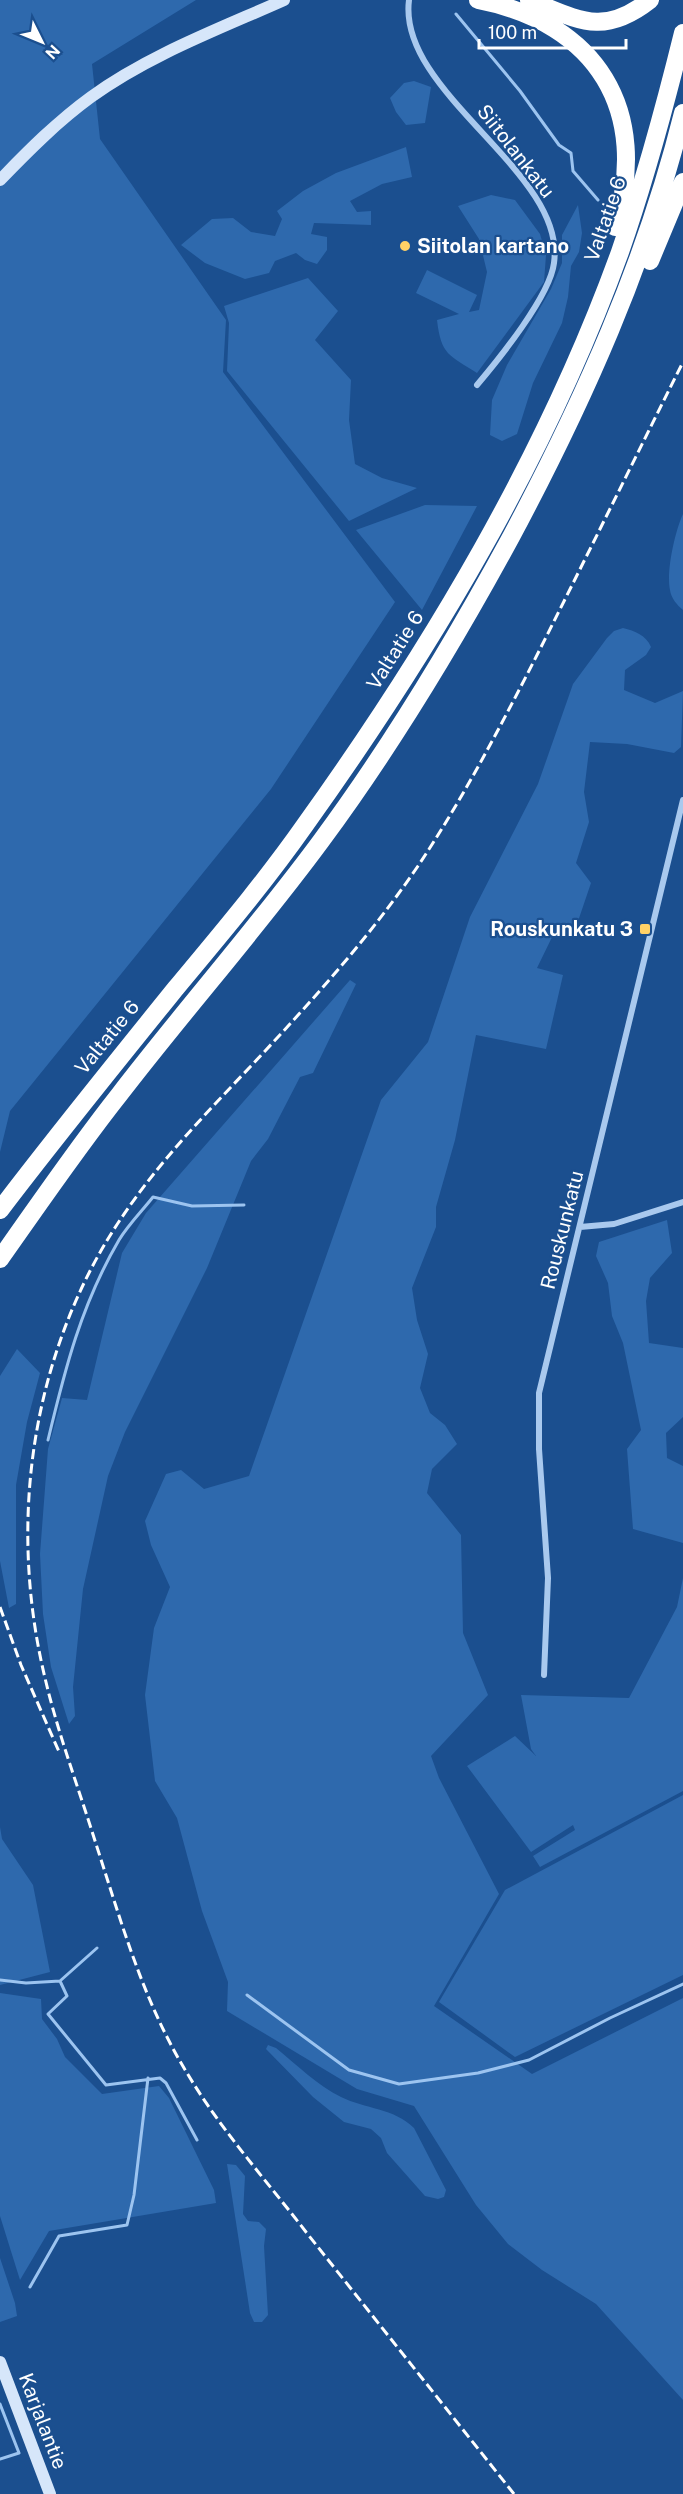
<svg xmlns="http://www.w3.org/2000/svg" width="683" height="2494" viewBox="0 0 683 2494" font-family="'Public Sans',sans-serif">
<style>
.green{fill:#2e69ad}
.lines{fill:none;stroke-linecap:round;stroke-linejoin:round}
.stream{stroke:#9cc4f0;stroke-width:3}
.street{stroke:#a9c9ee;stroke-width:6}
.secondary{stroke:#d6e6fa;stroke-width:12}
.highway{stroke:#fff;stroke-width:18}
.rail{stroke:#fff;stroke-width:3;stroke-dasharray:10 4.5;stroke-linecap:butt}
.poi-dot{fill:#ffd166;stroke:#1b4f8f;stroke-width:2}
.labels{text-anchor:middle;stroke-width:4.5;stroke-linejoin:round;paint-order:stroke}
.street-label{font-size:20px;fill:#fff;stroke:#1b4f8f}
.poi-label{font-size:20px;font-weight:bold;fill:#fff;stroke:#1b4f8f;text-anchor:start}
</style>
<rect width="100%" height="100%" fill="#1b4f8f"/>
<!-- green -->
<path class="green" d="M0 0H196L92 64 100 139 226 320 223 372 395 602 271 789 10 1111 0 1152Z
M414 81 431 87 425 123 406 125 396 112 390 98 404 83Z
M406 147 412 177 382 184 350 201 357 212 371 211V225L314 223 311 234 327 237V250L317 264 305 260 296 253 275 261 269 273 245 279 205 263 181 245 212 219 233 218 251 232 275 236 282 219 277 211 303 191 336 173Z
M491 195 515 200 540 234 546 255 544 282 477 373C449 355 441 355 437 320L459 314 416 293 427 270 477 295 469 312 479 310 487 272 479 239 458 206Z
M578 205 582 233 579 252 571 266 568 297 562 323 533 383 517 434 502 441 490 435 492 400 507 365 551 289 562 263V235Z
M308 278 338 311 315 340 351 380 349 420 355 464 382 478 417 488 349 521 227 371 229 323 224 306Z
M425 505 477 506 422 610 356 530Z
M683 514V610C677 605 671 598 670 590 666 572 675 531 683 514Z
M623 628C635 631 646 635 651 647L646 655 625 670 624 690 655 703 683 691 681 747 674 753 627 744 590 742 584 792 589 822 576 863 591 883 575 930 555 931 537 968 563 975 546 1049 476 1035 455 1140 436 1207V1227L412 1288 417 1320 428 1354 420 1388 430 1413 445 1425 457 1444 432 1469 427 1493 461 1535 463 1633 488 1695 431 1756 439 1778 499 1894 434 2006 532 2074 683 1998V2400L596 2304 542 2270 508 2244 476 2205 414 2106 357 2089 227 2011 228 1982 202 1911 177 1818 155 1781 145 1695 154 1628 170 1587 151 1545 145 1521 166 1474 181 1470 204 1489 249 1476 381 1100 428 1042 470 917 538 784 573 684 607 638 614 631Z
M350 980 356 984 313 1073 300 1077 268 1139 251 1161 207 1268 125 1432 108 1476 83 1589 73 1687 75 1716 69 1724 51 1667 43 1614 40 1554 48 1449 62 1398 87 1400 122 1253 146 1213Z
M667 1220 672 1253 650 1278 646 1301 649 1343 683 1348V1417L666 1433 667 1458 683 1466V1543L633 1529 627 1449 641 1430 623 1343 612 1316 608 1283 596 1256 599 1242Z
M17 1349 40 1373 27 1422 16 1485V1604L9 1608 0 1561V1376Z
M683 1578V1791L540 1867 533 1856 575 1830 573 1825 531 1852 467 1766 515 1736 536 1756 531 1749 521 1695 629 1698 677 1607Z
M683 1795V1975L515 2057 439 2002 505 1890Z
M0 1827 2 1839 33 1885 50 1972 0 1985Z
M0 1993 41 1999 42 2019 57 2039 65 2057 102 2094 159 2086 169 2098 214 2190 216 2203 49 2231 20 2280 0 2216Z
M268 2045 276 2048C297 2065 317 2085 341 2097 365 2109 394 2108 414 2128L446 2190 444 2197 438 2199 425 2196 387 2153 381 2138 371 2129 344 2122 313 2097 266 2049Z
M227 2164 236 2165 245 2176 243 2214 248 2221 259 2222 266 2229 264 2246 268 2315 262 2322H254L250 2313Z
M0 2258 15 2303 17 2316 0 2322Z"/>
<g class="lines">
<!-- stream -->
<path class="stream" d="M456 14 520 91 559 145 571 153 573 171 598 200
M48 1440C65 1369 81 1305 119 1240 128 1225 142 1211 153 1197L192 1206 244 1205
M0 1980 26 1983 60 1981 97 1948
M60 1981 67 1996 48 2014 106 2085 160 2078 166 2083 197 2140
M247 1995 349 2070 399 2084 478 2073 529 2060 610 2018 683 1984
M30 2287 59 2236 127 2225 134 2195 148 2078
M0 2404 19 2453 0 2459"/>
<!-- street -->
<path class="street" d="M409 0C397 93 567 172 554 263 550 296 499 359 477 385
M580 1227 614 1224 683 1202
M544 1675 548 1578 539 1449V1393L683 800"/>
<!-- secondary -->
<path class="secondary" d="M0 180C29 150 58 121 91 97 149 55 219 29 284 0
M0 2362 50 2494"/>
<!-- highway -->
<path class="highway" d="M478 0C597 23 651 111 615 227
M529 0C579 20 603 37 650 0
M650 261 683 182
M0 1210C57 1135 117 1061 176 988 220 935 265 882 305 825 431 649 546 457 620 252 645 180 665 106 683 33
M0 1259C39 1204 77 1148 119 1095 185 1009 257 928 321 841 392 745 454 642 511 537 583 402 646 262 683 113"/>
<!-- rail -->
<path class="rail" d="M0 1607 21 1665 60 1754
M514 2494C445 2407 375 2319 306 2232 266 2180 221 2130 187 2073 143 2001 122 1924 96 1844 79 1789 58 1734 45 1678 12 1541 26 1395 91 1269 132 1190 191 1129 251 1066 311 1002 369 938 418 866 462 800 498 731 534 661 584 562 633 462 683 362"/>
</g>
<!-- markers -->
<g class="poi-dot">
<circle cx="405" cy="246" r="6"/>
<rect x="639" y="923" width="12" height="12" rx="3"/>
</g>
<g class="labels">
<!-- street labels -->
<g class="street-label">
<text transform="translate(516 151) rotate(52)" y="7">Siitolankatu</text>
<text transform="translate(605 219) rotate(-71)" y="7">Valtatie 6</text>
<text transform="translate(395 650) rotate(-58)" y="7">Valtatie 6</text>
<text transform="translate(107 1037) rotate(-51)" y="7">Valtatie 6</text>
<text transform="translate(562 1230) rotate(-76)" y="7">Rouskunkatu</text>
<text transform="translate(43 2421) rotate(69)" y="7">Karjalantie</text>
</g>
<!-- poi labels -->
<g class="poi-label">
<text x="417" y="253">Siitolan kartano</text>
<text x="633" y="936" text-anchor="end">Rouskunkatu 3</text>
</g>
</g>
<!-- north arrow -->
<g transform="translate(42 42) rotate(133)" stroke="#1b4f8f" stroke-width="4.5" paint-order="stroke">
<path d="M0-4.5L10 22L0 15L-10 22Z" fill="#ffffff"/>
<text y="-9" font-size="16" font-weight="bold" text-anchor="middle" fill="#ffffff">N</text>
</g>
<!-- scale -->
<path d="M479 39v9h147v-9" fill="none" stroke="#ffffff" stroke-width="3"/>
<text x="488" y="39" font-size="18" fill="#ffffff" stroke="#1b4f8f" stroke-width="4.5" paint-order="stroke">100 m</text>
</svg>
